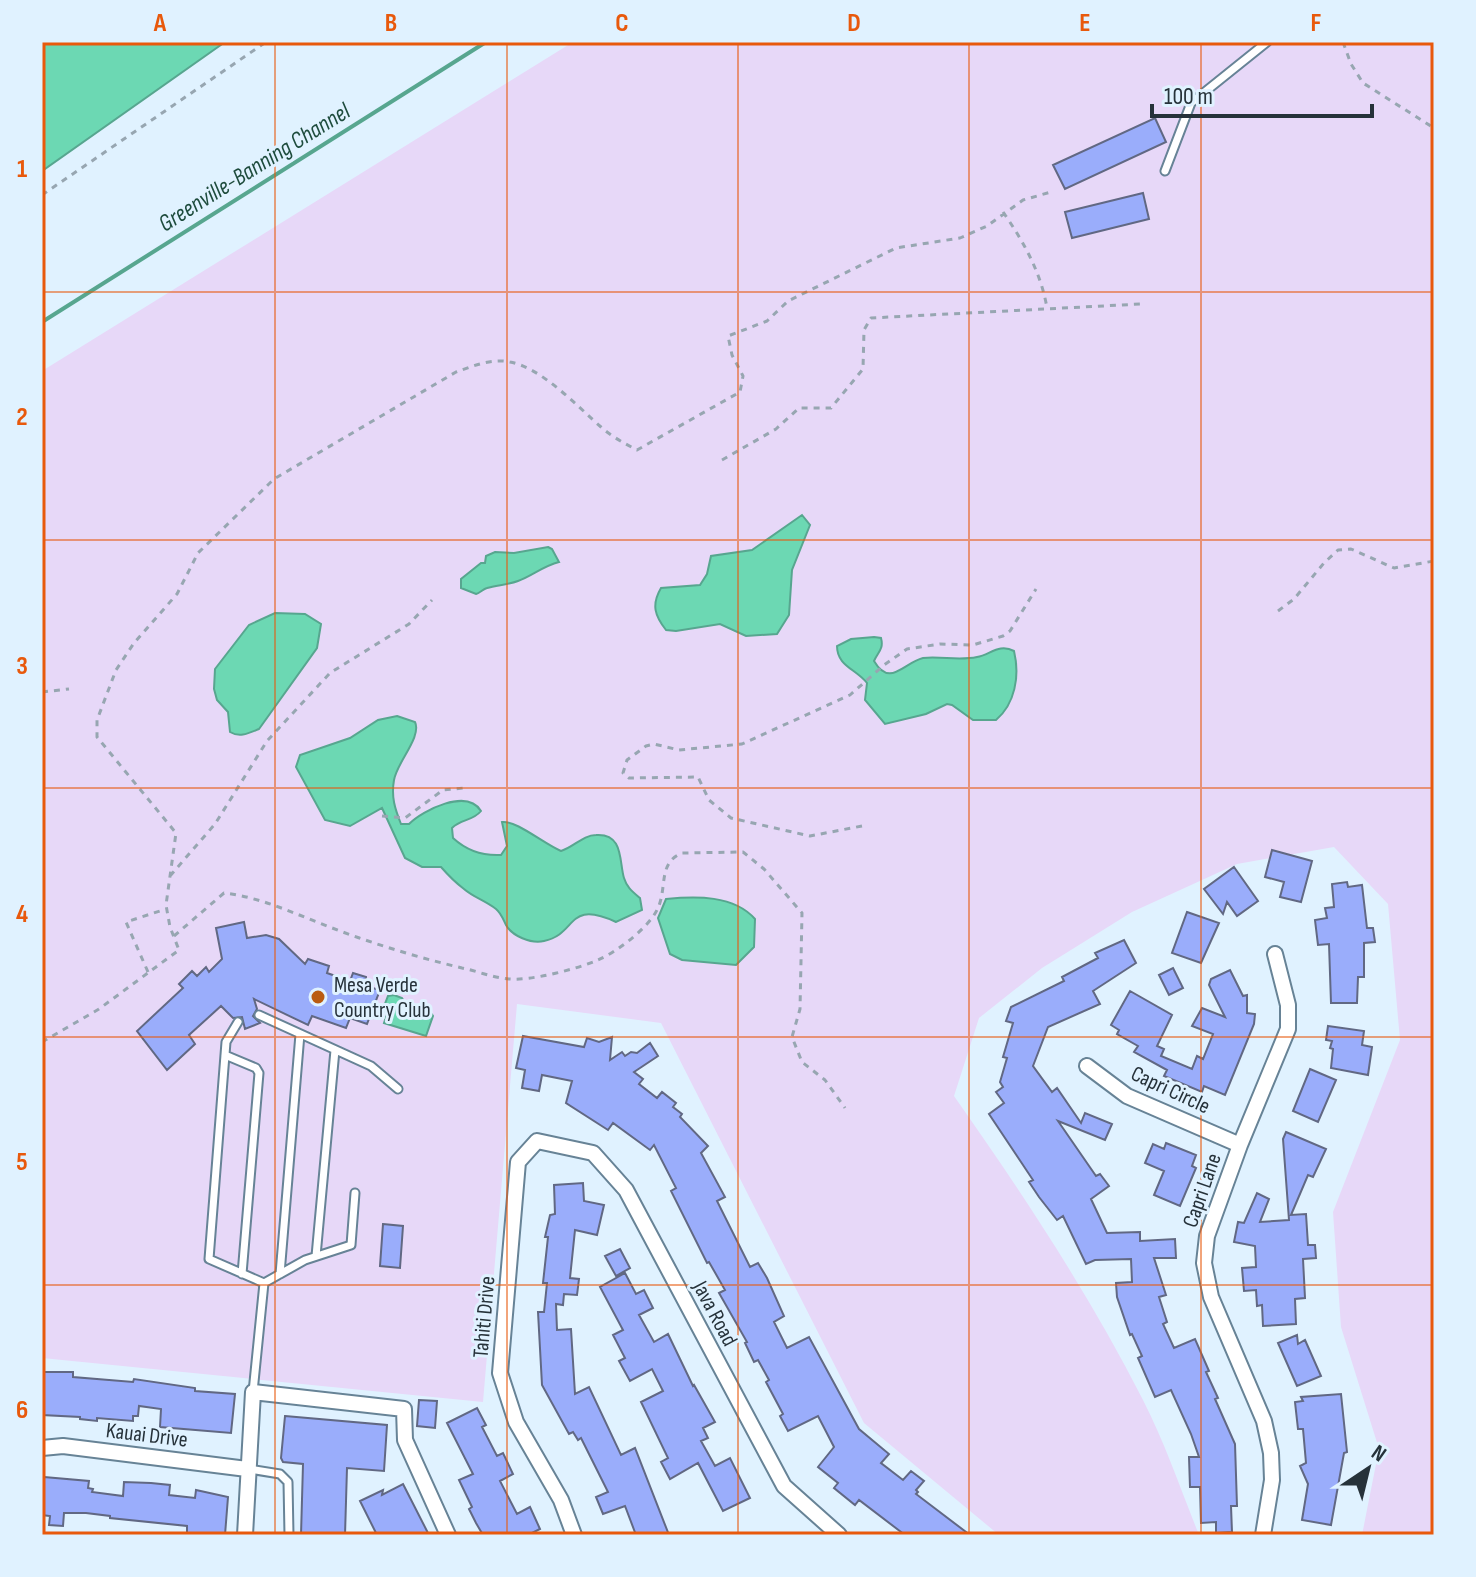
<svg xmlns="http://www.w3.org/2000/svg" width="1476" height="1577" viewBox="0 0 1476 1577" font-family="'Sofia Sans Condensed',sans-serif">
<style>
.green{fill:#e7d8f8}
.water{fill:#6cd8b3;stroke:#57a68f;stroke-width:2}
.lines{fill:none;stroke-linecap:round;stroke-linejoin:round}
.stream{stroke:#57a68f;stroke-width:4}
.building{fill:#9aadfb;stroke:#616883;stroke-width:2}
.service-casing{stroke:#678396;stroke-width:11}
.minor-casing{stroke:#678396;stroke-width:18}
.path{stroke:#97a6b1;stroke-width:3;stroke-dasharray:6 6;stroke-linecap:butt}
.service{stroke:#fff;stroke-width:7}
.minor{stroke:#fff;stroke-width:14}
.grid{fill:none;stroke:#e8590c;stroke-width:2;stroke-opacity:0.55}
.poi-dot{fill:#ba5c11;stroke:#e0f2ff;stroke-width:3}
.labels{text-anchor:middle;stroke-width:6;stroke-linejoin:round;paint-order:stroke}
.poi-label{font-size:22px;fill:#26323a;stroke:#e0f2ff;text-anchor:start}
.street-label{font-size:22px;fill:#26323a;stroke:#e0f2ff}
.water-label{font-size:24px;font-style:italic;fill:#1e4c3d;stroke:#e0f2ff}
.neatline{fill:none;stroke:#e8590c;stroke-width:3}
.grid-label{font-size:26px;text-anchor:middle;font-weight:bold;fill:#e8590c}
</style>
<rect width="100%" height="100%" fill="#e0f2ff"/>
<!-- green -->
<path class="green" d="M573 42H1434V1535H1362L1379 1449 1341 1327 1333 1212 1400 1040 1388 904 1334 847 1237 864 1132 912 1042 968 979 1018 954 1096C1023 1194 1089 1294 1143 1400 1165 1443 1181 1490 1199 1535H999L864 1423 661 1023 517 1004 483 1402 42 1358V371Z"/>
<!-- water -->
<path class="water" d="M42 42H225L42 171Z
M802 515 810 525 792 570 789 615 777 634 746 636 720 624 676 631 666 630C655 616 651 605 661 588L700 585 707 574 711 556 752 550Z
M548 547 552 549 559 562C543 566 532 576 518 581 508 585 496 585 487 588 483 589 480 593 476 594L461 588V579L481 563H485L486 556 495 552 514 553Z
M275 613 305 614 321 624 317 648 259 729C249 733 240 738 230 732L228 712 217 700 214 689 215 669 249 625Z
M874 637 881 638C884 649 878 652 874 661 890 688 903 663 923 658 941 656 959 661 977 657 990 655 999 643 1014 651 1020 676 1015 704 996 720H973L952 705 947 704 926 714 885 724 865 700 867 683C856 669 837 666 837 646L851 639Z
M397 716 415 722C422 737 397 762 394 780 391 797 395 809 401 824H409C423 810 467 788 481 811 473 821 461 819 452 828L453 838C466 850 483 856 501 855L507 846 502 822C516 820 544 844 561 851 574 847 583 835 596 835 624 833 619 862 624 878 627 888 633 892 640 898L642 910 616 922C566 899 578 934 544 941 531 944 512 936 506 925 503 919 501 913 496 909 486 901 473 897 464 889 456 883 448 875 441 867H422L405 858 382 808 350 826 325 820 296 767 300 755 350 738 378 720Z
M666 899C696 896 734 895 755 919L754 947 736 965 682 960 670 954 658 918Z
M394 995 402 998 405 1003 431 1013 433 1016 426 1036 384 1023 387 1014 383 1009 388 996Z"/>
<g class="lines">
<!-- stream -->
<path class="stream" d="M42 322 486 42"/>
</g>
<!-- building -->
<path class="building" d="M1155 118 1166 142 1065 189 1053 165Z
M1143 193 1149 219 1072 238 1065 212Z
M1272 850 1312 861 1301 902 1280 897 1284 882 1265 877Z
M1234 867 1258 901 1237 916 1227 902 1223 914 1204 889Z
M1347 882 1348 887 1362 885 1367 928H1373L1375 942 1364 943V977H1358L1357 1003H1331L1329 944 1318 945 1315 920 1327 918 1325 908 1334 907 1332 884Z
M1187 912 1219 923 1201 963 1172 953Z
M244 922 247 938 266 935 279 939 305 964 308 959 329 966 327 973 350 981 353 973 366 977 365 986 380 990 367 1024 350 1018 346 1028 312 1016 308 1025 254 999 257 1009 253 1016 260 1023 245 1029 242 1017 233 1018 221 1006 189 1035 195 1044 167 1070 137 1031 183 988 179 984 192 971 197 976 206 967 209 972 222 959 216 928Z
M1124 940 1136 963 1093 991 1100 1004 1048 1027 1033 1066 1052 1092 1057 1088 1081 1123 1085 1113 1112 1124 1105 1140 1058 1121 1096 1176 1100 1174 1109 1186 1091 1199 1107 1233 1140 1232V1241L1175 1239 1176 1258H1154L1166 1295 1159 1297 1167 1322 1163 1324 1174 1348 1195 1339 1209 1371 1206 1372 1218 1398 1215 1399 1235 1444 1237 1506H1231L1232 1532 1216 1533V1522L1201 1523 1200 1487H1190L1189 1457H1199L1191 1434 1171 1390 1155 1397 1138 1358 1142 1356 1132 1334 1130 1335 1117 1297 1116 1283 1132 1282 1131 1259 1095 1260 1086 1264 1063 1216 1057 1220 1039 1197 1029 1182 1033 1180 989 1114 1004 1103 996 1092 1003 1087 1000 1082 1007 1058 1003 1057 1013 1023 1006 1021 1011 1007 1064 981 1062 977 1098 958 1095 953Z
M1173 968 1183 988 1169 995 1159 975Z
M1230 970 1243 996 1247 995V1013L1255 1014 1254 1024 1225 1095 1204 1086 1202 1092 1164 1076 1167 1070 1134 1052 1138 1046 1117 1034 1119 1030 1111 1025 1130 991 1172 1015 1157 1046 1164 1049 1161 1056 1192 1069 1197 1056 1203 1059 1213 1034 1192 1026 1202 1008 1225 1017 1209 985 1211 979Z
M1328 1026 1364 1031 1362 1045 1372 1047 1368 1075 1331 1068 1333 1049 1330 1048 1332 1041 1326 1040Z
M523 1036 584 1047 587 1038 599 1042 612 1037 610 1060 622 1052 625 1056 631 1052 637 1053 650 1043 658 1056 634 1072 643 1079 639 1084 657 1098 662 1092 676 1103 673 1107 682 1114 680 1117 708 1146 701 1153 725 1197 717 1201 750 1267 758 1263 767 1278 784 1316 774 1322 787 1348 809 1337 859 1429 889 1454 881 1463 903 1480 911 1471 924 1481 916 1490 918 1492 916 1494 970 1535H905L859 1500 855 1505 834 1488 838 1483 818 1467 834 1447 818 1416 788 1431 780 1416 783 1414 766 1382 769 1380 758 1360 754 1362 745 1343 747 1342 719 1293 725 1290 709 1262 707 1263 671 1191 676 1188 654 1145 650 1150 613 1123 608 1130 566 1103 572 1081 542 1075 539 1091 522 1088 525 1070 516 1068Z
M1310 1069 1336 1080 1318 1122 1293 1111Z
M1286 1132 1326 1149 1313 1177 1308 1175 1291 1215 1306 1214 1308 1245H1315L1316 1258 1303 1259 1305 1298 1295 1299 1296 1324 1263 1326 1262 1305 1257 1306 1256 1290 1244 1291 1242 1268 1256 1267 1255 1246 1234 1242 1238 1222 1244 1223 1257 1193 1269 1199 1260 1222 1289 1220 1283 1139Z
M1166 1143 1196 1155 1192 1166 1196 1168 1180 1206 1154 1195 1164 1171 1145 1163 1153 1144 1164 1149Z
M583 1183 584 1201 604 1205 597 1235 575 1230 570 1278 579 1279 577 1295 564 1294 563 1305 556 1304 557 1330 571 1329 575 1394 589 1387 621 1455 635 1448 669 1535H636L625 1506 603 1514 596 1497 608 1492 581 1438 578 1440 573 1432 569 1434 542 1385 538 1312H544L547 1283H543L548 1237H545L550 1215 555 1214 554 1185Z
M383 1224 403 1226 400 1268 380 1266Z
M620 1249 630 1268 616 1276 605 1256Z
M625 1273 636 1294 644 1290 653 1308 639 1315 654 1342 668 1334 693 1386 694 1385 715 1422 703 1428 708 1438 701 1441 715 1466 730 1458 750 1498 723 1511 698 1463 670 1479 661 1462 668 1458 641 1402 663 1391 652 1369 630 1381 619 1361 625 1358 613 1335 623 1330 600 1287Z
M1297 1335 1298 1344 1305 1340 1321 1376 1297 1386 1278 1343Z
M42 1372H73V1377L133 1382 134 1379 195 1388V1391L235 1394 231 1433 160 1427 161 1409 139 1406 138 1416H133V1421L97 1418V1421L80 1419V1417L42 1415Z
M1341 1394 1347 1452 1344 1453 1331 1525 1302 1520 1308 1484 1300 1466 1306 1463 1303 1429H1298L1295 1402 1303 1401 1301 1397Z
M419 1400 437 1401 435 1428 417 1426Z
M477 1408 486 1425 482 1427 497 1456 503 1453 513 1474 500 1481 517 1514 530 1507 540 1529 528 1535H483L476 1523 469 1509 472 1507 459 1480 473 1474 447 1423Z
M285 1416 387 1425 384 1471 347 1468 345 1535H301L303 1464 283 1462 281 1458Z
M44 1477 89 1481 88 1488 93 1489 92 1492 123 1496 124 1482 151 1483 170 1485 169 1495 195 1498 196 1490 228 1497 225 1535 187 1533V1526L110 1518V1516L86 1513H64L63 1526 49 1525 50 1516 42 1515Z
M403 1484 429 1535H377L360 1501 383 1490 382 1495Z"/>
<g class="lines">
<defs>
<path id="service" d="M1165 171 1191 103 1267 42
M259 1015 371 1066 398 1089
M238 1022 226 1042 209 1259 264 1283
M225 1055 256 1068 259 1073 242 1274
M316 1256 335 1050
M280 1274 300 1034
M253 1392 264 1283 305 1260 351 1245 355 1193
M249 1469 280 1474 288 1482 289 1535"/>
<path id="minor" d="M1087 1066 1127 1096 1240 1145
M42 1448 63 1446 247 1469
M245 1535 253 1392 404 1409 405 1440 448 1535
M574 1535 561 1500 516 1422 500 1373 518 1162 537 1141 593 1153 626 1190 784 1486 839 1535
M1263 1535 1272 1480 1271 1453 1264 1421 1211 1297 1204 1263 1207 1236 1240 1145 1288 1029V1005L1275 954"/>
</defs>
<!-- service casing -->
<use href="#service" class="service-casing"/>
<!-- minor casing -->
<use href="#minor" class="minor-casing"/>
<!-- path -->
<path class="path" d="M1343 42 1351 64 1363 83 1434 128
M42 195 266 42
M1003 212C1024 242 1041 273 1047 308
M722 460 776 429 799 408H831L863 369 864 330 871 318 1141 304
M1278 611 1294 599 1324 563 1338 550 1351 549 1394 568 1434 561
M42 692 69 689
M42 762 44 761
M382 816 405 818 443 790 464 788
M862 826 810 836 731 818 709 800 698 777 629 778 623 773 627 760 646 746 654 744 679 750 742 744 850 695 884 665 907 649 940 644 973 645 1003 636 1010 631 1036 589
M170 876 215 824 267 741 330 673 409 624 432 600
M174 936 224 893C258 897 286 910 317 922 364 941 412 956 462 968 477 971 494 978 509 979 531 981 577 969 598 960 617 952 648 928 657 910 668 889 657 863 682 853L743 852 764 869 802 913 800 1009 792 1037 802 1062 825 1080 845 1108
M148 972 126 922 166 909
M42 1042 99 1009 179 950 170 927 166 905 176 833 97 737V720L116 670 134 643 177 594 198 553 274 479 456 372C473 366 492 358 510 362 542 368 577 406 601 427 612 437 624 443 637 450L740 392 743 376 732 355 728 336 767 321 788 301 896 248 960 238 987 226 1023 200 1051 192"/>
<!-- service -->
<use href="#service" class="service"/>
<!-- minor -->
<use href="#minor" class="minor"/>
</g>
<!-- grid -->
<path class="grid" d="M275 42V1535M507 42V1535M738 42V1535M969 42V1535M1201 42V1535M42 292H1434M42 540H1434M42 788H1434M42 1037H1434M42 1285H1434"/>
<!-- markers -->
<circle class="poi-dot" cx="318" cy="997" r="8"/>
<g class="labels">
<!-- poi labels -->
<g class="poi-label">
<text x="334" y="992">Mesa Verde<tspan x="334" dy="25">Country Club</tspan></text>
</g>
<!-- street labels -->
<g class="street-label">
<text transform="translate(1171 1089) rotate(25)" y="8">Capri Circle</text>
<text transform="translate(1201 1190) rotate(-71)" y="8">Capri Lane</text>
<text transform="translate(716 1313) rotate(62)" y="8">Java Road</text>
<text transform="translate(483 1317) rotate(-85)" y="8">Tahiti Drive</text>
<text transform="translate(147 1434) rotate(7)" y="8">Kauai Drive</text>
</g>
<!-- water labels -->
<g class="water-label">
<text transform="translate(254 167) rotate(-32)" y="8">Greenville-Banning Channel</text>
</g>
</g>
<!-- border -->
<rect width="1476" height="1577" fill="none" stroke="#e0f2ff" stroke-width="88"/>
<!-- north arrow -->
<g transform="translate(1368 1469) rotate(35)" stroke="#e0f2ff" stroke-width="6" paint-order="stroke">
<path d="M0-6L14 30L0 20L-14 30Z" fill="#26323a"/>
<text y="-12" font-size="22" font-weight="bold" text-anchor="middle" fill="#26323a">N</text>
</g>
<!-- scale -->
<path d="M1152 104v12h220v-12" fill="none" stroke="#26323a" stroke-width="4"/>
<text x="1164" y="104" font-size="24" fill="#26323a" stroke="#e0f2ff" stroke-width="6" paint-order="stroke">100 m</text>
<rect x="44" y="44" width="1388" height="1489" class="neatline"/>
<g class="grid-label">
<text x="160" y="31">A</text>
<text x="391" y="31">B</text>
<text x="622" y="31">C</text>
<text x="854" y="31">D</text>
<text x="1085" y="31">E</text>
<text x="1316" y="31">F</text>
<text x="22" y="177">1</text>
<text x="22" y="425">2</text>
<text x="22" y="674">3</text>
<text x="22" y="922">4</text>
<text x="22" y="1170">5</text>
<text x="22" y="1418">6</text>
</g>
</svg>
